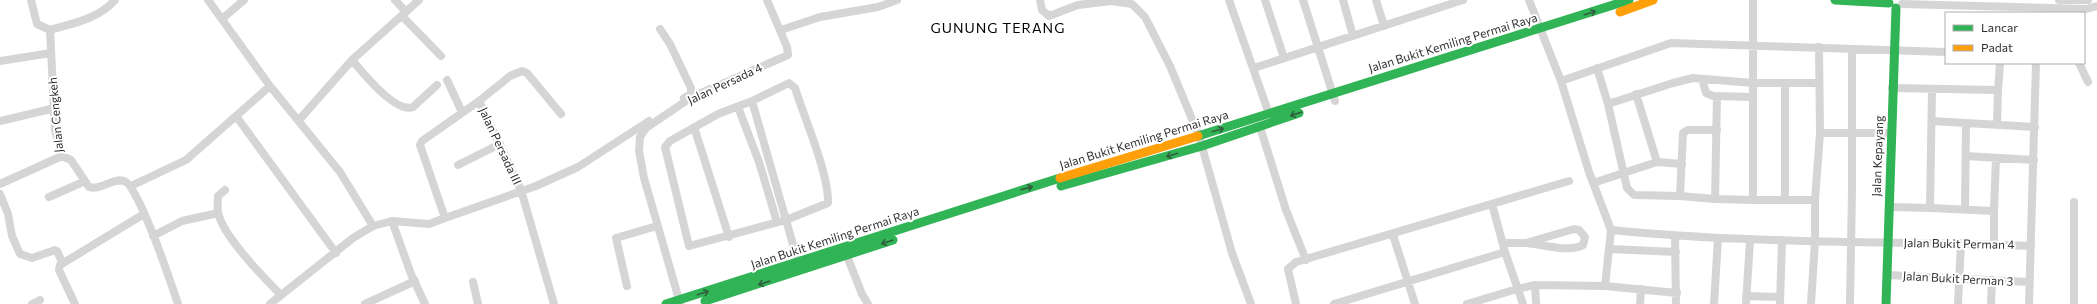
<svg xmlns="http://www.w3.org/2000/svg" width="2097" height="304" viewBox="0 0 2097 304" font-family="Commissioner,sans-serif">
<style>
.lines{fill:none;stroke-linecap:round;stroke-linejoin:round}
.street{stroke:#d5d5d5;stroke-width:8}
.fast{stroke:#30b455;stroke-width:9}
.slow{stroke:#ff9f0a;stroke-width:9}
.oneway{stroke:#315f3e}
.labels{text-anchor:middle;stroke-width:4;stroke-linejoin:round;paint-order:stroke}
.street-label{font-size:12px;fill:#313131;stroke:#fff}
.quarter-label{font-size:14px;letter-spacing:1px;fill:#000;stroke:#fff}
</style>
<rect width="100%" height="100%" fill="#fff"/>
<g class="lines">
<!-- street -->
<path class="street" d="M31 0 37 24 50 30C74 23 98 19 115 0
M208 0 270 86 340 172 373 226
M395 0 406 12
M1040 0 1042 10 1049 16 1078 5 1111 1 1132 4 1145 17 1170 66 1199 136 1232 253 1251 304
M1229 0 1269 114
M1265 0 1284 58
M1303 0 1335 101
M1343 0 1353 36
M1376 0 1384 26
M1753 0V200H1815L1820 133 1819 47
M2059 0H2088
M1902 4 2086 9 2097 6
M402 16 441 56
M222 19 244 0
M660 29 670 44 691 88V94L684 98
M781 30 820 17 878 7 897 0
M352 60C362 72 396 114 413 107L437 85
M0 61 51 53
M2079 63 2088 82
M1254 68 1463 0
M1597 68 1608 104 1627 188 1634 195 1680 196 1683 133 1688 130H1717
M1702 79 1706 93 1713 96 1752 97
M447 80 462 112
M1561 81 1671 43 1946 52
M789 83 795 88C804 117 829 174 828 203L786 220 689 246 665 147 670 141 718 114 752 101Z
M1892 88 1998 90 2000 63
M1932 89 1930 208 1994 211 1996 158
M1636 94 1657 162 1682 164
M479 101 521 190 554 304
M752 101 798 262
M1608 104 1673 83 1693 78 1753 83H1819
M738 107 759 162 777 222
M236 116 336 253
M299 120 352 60 419 0
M0 121 55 108
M1932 121 2035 127
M1997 124 1998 90
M694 127 729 237
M1260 127 1286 210 1306 260
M1820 133H1891
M62 156 71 160 89 187C101 191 113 177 124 181 138 184 172 286 178 304
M1966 156 2034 160
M458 165 500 144
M1593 183 1657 162
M0 184 62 156 55 130 50 30
M131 186 186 160 270 86
M225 190 218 196C218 201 217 207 218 212 222 235 264 278 281 295
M0 194 8 214 12 236 20 254 32 258 55 250 57 251 62 262
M1680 196 1715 199 1717 96
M49 197 83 182
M1715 199 1753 200
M1785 200V83
M1492 204 1505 252 1523 304
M1889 207 1930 208
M1965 209 1966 123
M445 218 536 186 578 167 649 121
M392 221 411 274 425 304
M1611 230C1751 244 1891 241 2031 246
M1393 235 1415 304
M153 236 182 221 218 213
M1675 236 1676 304
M1503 243C1511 243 1518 243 1526 243 1541 244 1569 253 1583 245L1585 237 1579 230 1574 229 1526 243
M1994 244V211
M1610 249 1676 252
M845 251 862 294 868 304
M1887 275 2029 282
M473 282 478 304
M1535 285 1536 304
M627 286 616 238 657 226
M1605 286 1677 293
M1746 296 1780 297
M680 303 644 178 639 151 640 137 646 128 692 97 788 55 787 47 767 0
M32 304 40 300
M75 304 59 270 60 265 144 214
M270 304 353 238 373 226 392 221 429 224 445 218 420 145 422 141 479 101 510 76 522 71 527 73 561 114
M365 304 415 281
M1296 304 1288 269 1296 262 1569 181
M1334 304 1505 252
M1467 304 1517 289 1535 285 1605 286 1611 230 1589 172 1561 81 1529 0
M1640 304 1641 289
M1714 304 1718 238
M1746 304 1750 240
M1780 304 1782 240
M1811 304 1815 241V200
M1850 304 1852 191V49
M1958 304 1961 243
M1991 304 1992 280
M2029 304 2036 63
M2074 304V202"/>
<!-- fast -->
<path class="fast" d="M1835 0 1889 3
M1198 136 1629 0
M1061 186 1202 146 1299 113
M705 301 893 240
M666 304 1060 178
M1886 304 1896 8"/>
<!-- slow -->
<path class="slow" d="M1620 12 1653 0
M1060 178 1198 136"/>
</g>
<!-- one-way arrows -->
<defs><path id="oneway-shaft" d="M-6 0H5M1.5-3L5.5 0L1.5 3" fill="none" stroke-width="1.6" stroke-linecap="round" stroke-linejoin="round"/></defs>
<g class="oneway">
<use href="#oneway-shaft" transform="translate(1590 13) rotate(-18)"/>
<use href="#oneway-shaft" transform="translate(1296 114) rotate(161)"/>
<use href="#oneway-shaft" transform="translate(1218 130) rotate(-17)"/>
<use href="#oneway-shaft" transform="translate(1172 155) rotate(163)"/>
<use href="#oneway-shaft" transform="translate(1027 188) rotate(-16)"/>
<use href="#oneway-shaft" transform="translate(887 242) rotate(162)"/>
<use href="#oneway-shaft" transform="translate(764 283) rotate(162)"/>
<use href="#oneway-shaft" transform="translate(703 293) rotate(-17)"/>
</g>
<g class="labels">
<!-- street labels -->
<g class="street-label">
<text transform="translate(1453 43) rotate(-17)" y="4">Jalan Bukit Kemiling Permai Raya</text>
<text transform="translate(725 84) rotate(-25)" y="4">Jalan Persada 4</text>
<text transform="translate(56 115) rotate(-95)" y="4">Jalan Cengkeh</text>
<text transform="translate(1144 140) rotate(-17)" y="4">Jalan Bukit Kemiling Permai Raya</text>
<text transform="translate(500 146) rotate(65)" y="4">Jalan Persada III</text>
<text transform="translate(1878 156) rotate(-88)" y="4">Jalan Kepayang</text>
<text transform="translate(835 238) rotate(-18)" y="4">Jalan Bukit Kemiling Permai Raya</text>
<text transform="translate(1959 244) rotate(1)" y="4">Jalan Bukit Perman 4</text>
<text transform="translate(1958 279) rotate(3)" y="4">Jalan Bukit Perman 3</text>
</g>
<!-- quarter labels -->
<g class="quarter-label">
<text x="998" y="33">GUNUNG TERANG</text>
</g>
</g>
<!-- legend -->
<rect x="1945" y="12" width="140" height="52" fill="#ffffff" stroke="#adadad"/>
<rect x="1953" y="25" width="20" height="6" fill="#30b455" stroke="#adadad"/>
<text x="1981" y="32" font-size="12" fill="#313131">Lancar</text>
<rect x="1953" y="45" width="20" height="6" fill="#ff9f0a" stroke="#adadad"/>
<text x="1981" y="52" font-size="12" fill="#313131">Padat</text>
</svg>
